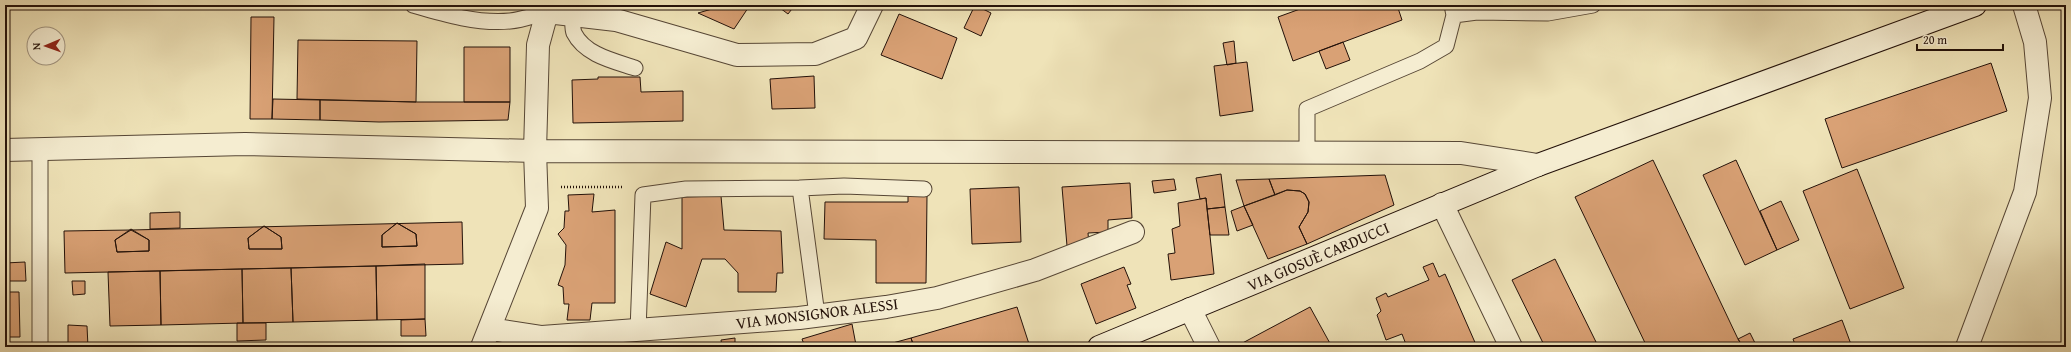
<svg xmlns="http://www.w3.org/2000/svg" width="2071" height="352" viewBox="0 0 2071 352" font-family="'Gentium Book Plus',serif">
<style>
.building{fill:#d9a175;stroke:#231109;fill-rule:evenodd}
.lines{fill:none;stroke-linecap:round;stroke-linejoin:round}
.lane-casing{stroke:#564635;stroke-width:17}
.street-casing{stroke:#564635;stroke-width:24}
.secondary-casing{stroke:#231109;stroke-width:24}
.path{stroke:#231109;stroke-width:2.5;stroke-dasharray:1 2;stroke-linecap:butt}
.lane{stroke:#f5edd1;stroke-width:15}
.street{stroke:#f5edd1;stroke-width:22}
.secondary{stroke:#f5edd1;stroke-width:22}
.labels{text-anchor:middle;stroke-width:3;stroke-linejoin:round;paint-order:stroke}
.street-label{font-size:16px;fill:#231109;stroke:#f5edd1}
</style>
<rect width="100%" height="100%" fill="#efe3b8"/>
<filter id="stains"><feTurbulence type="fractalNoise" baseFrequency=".005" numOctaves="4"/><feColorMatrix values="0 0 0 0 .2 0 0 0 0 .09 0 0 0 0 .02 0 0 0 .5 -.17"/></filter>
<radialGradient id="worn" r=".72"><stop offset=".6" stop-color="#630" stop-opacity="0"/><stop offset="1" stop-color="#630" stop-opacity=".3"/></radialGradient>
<!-- building -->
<path class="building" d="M715 5H750L734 29 698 13 712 9Z
M776 5H795L788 14Z
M975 5 991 13 981 36 964 28Z
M1311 5H1397L1402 20 1293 61 1278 17Z
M899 14 957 38 942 79 881 55Z
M251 17H274L272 119H250Z
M298 40 417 41 416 102 297 99Z
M1234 41 1236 63 1227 65 1223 43Z
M1343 42 1350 60 1326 69 1319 51Z
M464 47H510V102H464Z
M1247 62 1253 111 1220 116 1214 66Z
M1991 63 2007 111 1842 168 1825 119Z
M814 76 815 108 772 109 770 79Z
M598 77H640L641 92 683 91V121L573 123 572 80 598 79Z
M273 99 320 100V120L272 119Z
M320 100 416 102H510L508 120 379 122 320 120Z
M1653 160 1738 339 1743 347H1647L1575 197Z
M1736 160 1777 250 1745 265 1703 175Z
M1857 169 1904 288 1850 309 1803 191Z
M1221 174 1225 207 1207 209 1206 198 1200 199 1196 178Z
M1385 175 1394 205 1307 244 1299 227 1308 212 1309 202 1305 194 1300 191 1287 190 1275 195 1269 179Z
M1174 179 1176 190 1154 193 1152 181Z
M1269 179 1275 195 1244 206 1236 180Z
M1130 183 1132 218 1108 220V232L1088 233 1089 245 1067 246 1062 187Z
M1019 187 1021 242 972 244 970 189Z
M1287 190 1300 191 1305 194 1309 202 1308 212 1299 227 1307 244 1268 259 1244 206Z
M594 194 592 212 615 210V303H592L590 320H567L569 304H564L563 287 558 285 565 265 566 245 558 234 564 228 565 211H569L568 195Z
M721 196 724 230 781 231 783 273H777L776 292H738V273L725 259H702L686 307 650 294 666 242 682 249V197Z
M908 196H927L926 283H876V240L824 239 825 202H908Z
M1206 198 1214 274 1171 280 1168 254 1175 253 1172 229 1180 226 1178 203Z
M1781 201 1799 240 1777 250 1760 211Z
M1244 206 1253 225 1237 231 1231 211Z
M1225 207 1229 235H1210L1207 209Z
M180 212V228L150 229V213Z
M462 222 463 264 65 273 64 231 131 230 115 240 117 252 149 251V240L131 230ZM397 223 416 234 417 246 382 247V235ZM264 226 281 237 282 249H249L248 238Z
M397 223 416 234 417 246 382 247V235Z
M264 226 281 237 282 249H249L248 238Z
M131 229 149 240V251L117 252 115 240Z
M1555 259 1597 344 1589 347H1545L1512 280Z
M25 262 26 281H5V263Z
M1433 263 1439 277 1445 274 1477 347H1407L1402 334 1386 340 1377 315 1381 311 1376 298 1386 293 1388 297 1429 280 1423 267Z
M425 264V319L377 320 376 266Z
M376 266 377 320 293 322 291 268Z
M1124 267 1131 284 1127 285 1136 308 1096 324 1081 284Z
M291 268 293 322 243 323 242 269Z
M242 269 243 323 161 325 160 271Z
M160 271 161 325 110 326 108 272Z
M72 281H85V294L73 295Z
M5 292H19L20 337H5Z
M1017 307 1030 347H914L911 338Z
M1310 307 1332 347H1235Z
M425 319 426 336H401V320Z
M1842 320 1852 347H1796L1793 339Z
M237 323H266V340L237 341Z
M852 324 856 345 863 347H805L802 339Z
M68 325 87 326 88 347H68Z
M1750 333 1757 347H1743L1738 339Z
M735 338V347H722L721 340Z
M911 338 914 347H878Z"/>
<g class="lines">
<defs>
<path id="lane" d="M413 5C444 14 477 24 510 21 522 20 535 15 547 12
M573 15C573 20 572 28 574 33 585 55 614 61 635 68
M1454 15 1477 12 1548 13 1593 5
M1307 153V109L1420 61 1446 46 1454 15 1452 5
M800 188 844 186 924 189
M638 331 643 195 686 189 800 188 817 315
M40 347V149"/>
<path id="street" d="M5 150 245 144 535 151 1461 153 1538 165
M1442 204 1511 347
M1190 309 1209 347
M490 329 542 337 799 318 886 307 937 298 1035 270 1133 232
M482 347 537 208 535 151 538 45 547 12 616 20 737 55 815 54 856 38 872 5
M1967 347 2025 192 2040 98 2035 42 2024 5"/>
<path id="secondary" d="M1099 347 1538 165 1975 5"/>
</defs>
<!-- lane casing -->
<use href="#lane" class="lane-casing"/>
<!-- street casing -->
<use href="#street" class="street-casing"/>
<!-- secondary casing -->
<use href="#secondary" class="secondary-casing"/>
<!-- path -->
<path class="path" d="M561 187H622"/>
<!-- lane -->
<use href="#lane" class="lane"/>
<!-- street -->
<use href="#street" class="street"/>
<!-- secondary -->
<use href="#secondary" class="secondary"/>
</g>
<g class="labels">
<!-- street labels -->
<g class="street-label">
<text transform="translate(1318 256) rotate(-23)" y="6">VIA GIOSUÈ CARDUCCI</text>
<text transform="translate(817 313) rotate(-7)" y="6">VIA MONSIGNOR ALESSI</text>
</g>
</g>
<!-- margin -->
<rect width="2071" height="352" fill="none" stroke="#efe3b8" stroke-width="20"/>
<rect x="6" y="6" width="2059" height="340" fill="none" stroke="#231109" stroke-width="2"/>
<rect x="10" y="10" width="2051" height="332" fill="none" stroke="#231109"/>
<!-- north arrow -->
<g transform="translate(46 46) rotate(268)"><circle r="19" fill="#f5edd1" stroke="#a19581"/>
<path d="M0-3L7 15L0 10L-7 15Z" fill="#8f2418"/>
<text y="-6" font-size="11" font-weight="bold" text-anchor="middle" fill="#231109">N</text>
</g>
<!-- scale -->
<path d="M1917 44v6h86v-6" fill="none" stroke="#231109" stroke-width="2"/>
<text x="1923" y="44" font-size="12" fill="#231109" stroke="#f5edd1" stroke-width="3" paint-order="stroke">20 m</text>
<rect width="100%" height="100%" filter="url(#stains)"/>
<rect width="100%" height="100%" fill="url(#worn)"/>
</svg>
